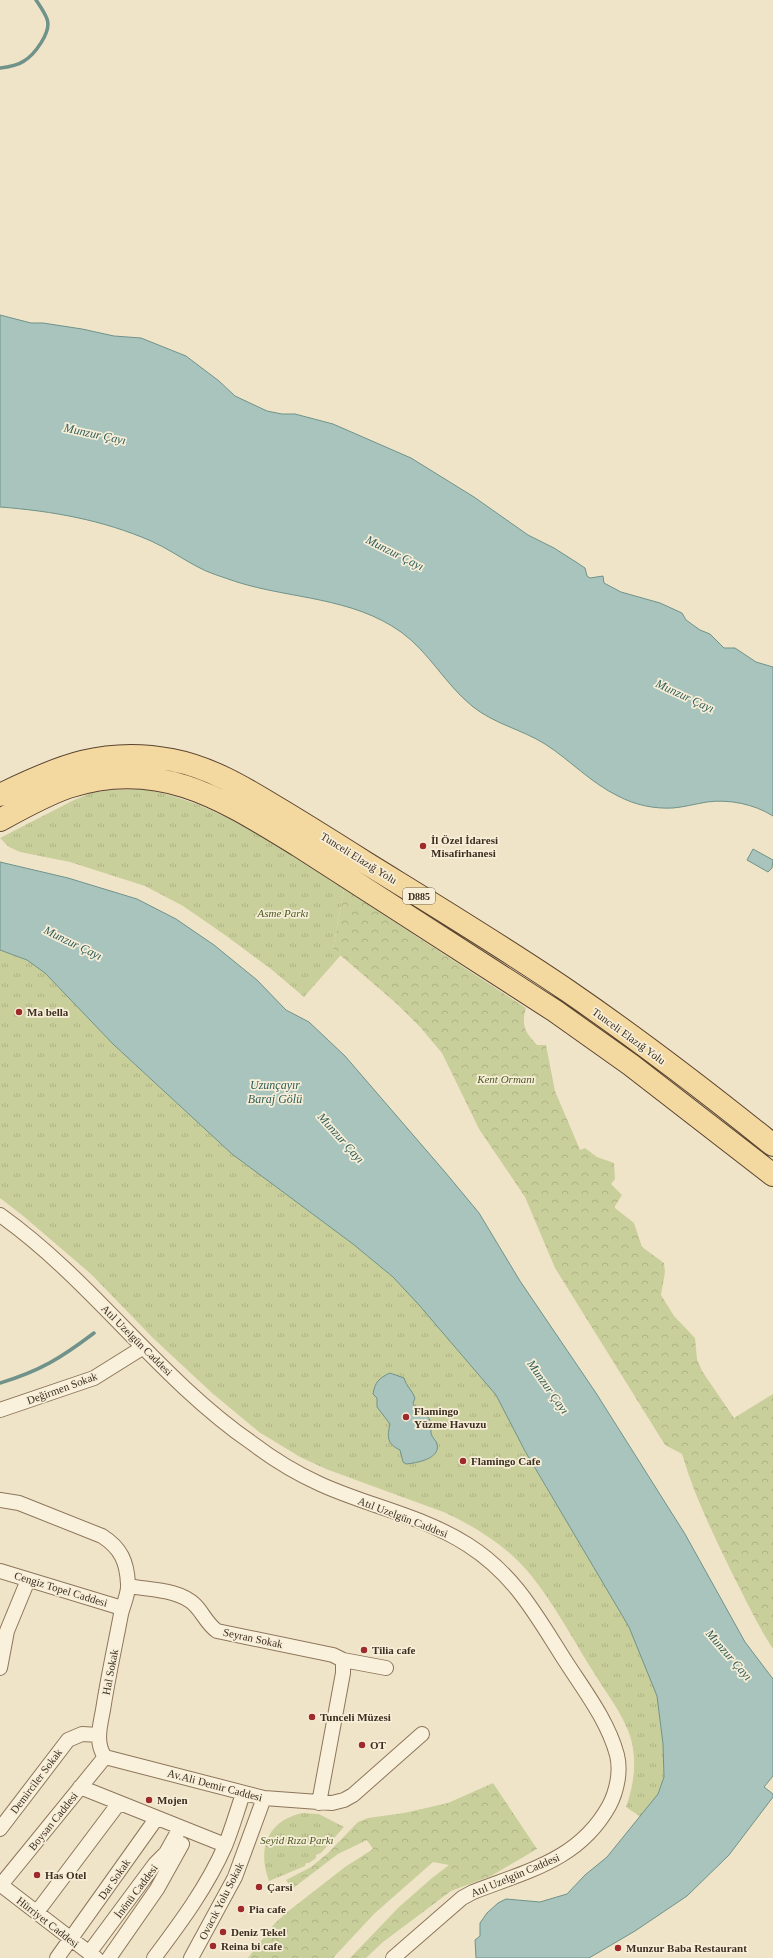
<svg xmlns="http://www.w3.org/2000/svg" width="773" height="1958" viewBox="0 0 773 1958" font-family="'Times New Roman',serif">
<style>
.forest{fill:url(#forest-crowns)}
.park{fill:url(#park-tufts)}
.water{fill:#a9c4bc;stroke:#6f938a}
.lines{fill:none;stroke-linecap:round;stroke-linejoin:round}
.stream{stroke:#6f938a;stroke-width:3.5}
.street-casing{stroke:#8d765c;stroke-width:16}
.primary-casing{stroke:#5b4430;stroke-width:24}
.street{stroke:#faf1dc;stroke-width:14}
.primary{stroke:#f3d9a0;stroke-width:22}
.poi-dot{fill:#9e2a2b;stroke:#f7eed8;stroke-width:1.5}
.labels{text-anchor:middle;stroke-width:3.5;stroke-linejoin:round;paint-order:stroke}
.shield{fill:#f7eed8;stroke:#756857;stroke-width:1}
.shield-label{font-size:10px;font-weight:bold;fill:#3d2e20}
.poi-label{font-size:11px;font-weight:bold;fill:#3d2e20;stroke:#f7eed8;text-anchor:start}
.street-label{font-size:11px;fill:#3d2e20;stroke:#f7eed8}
.park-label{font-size:11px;font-style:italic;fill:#4d5a26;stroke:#f7eed8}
.water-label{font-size:12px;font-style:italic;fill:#2f5d5a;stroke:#f7eed8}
</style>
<defs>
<pattern id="forest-crowns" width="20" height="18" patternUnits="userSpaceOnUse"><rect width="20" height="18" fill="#c9cf9b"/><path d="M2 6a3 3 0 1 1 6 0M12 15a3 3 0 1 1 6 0" fill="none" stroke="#aeb285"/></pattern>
<pattern id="park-tufts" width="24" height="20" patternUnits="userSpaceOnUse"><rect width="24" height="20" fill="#c9cf9b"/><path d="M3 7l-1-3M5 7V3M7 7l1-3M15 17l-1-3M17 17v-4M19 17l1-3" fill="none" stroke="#aeb285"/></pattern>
</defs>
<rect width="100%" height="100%" fill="#f0e4c8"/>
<!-- forest -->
<path class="forest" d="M344 889 526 1008C521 1026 525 1032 537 1045H546L555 1091 580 1150 585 1148 597 1157 614 1163 615 1179 611 1184 622 1195 615 1206V1208L634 1223 642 1247 664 1263 665 1272 661 1295 674 1316 695 1338 697 1359 702 1371 734 1418 773 1394V1649C757 1625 745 1598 732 1573 713 1534 694 1495 682 1454L665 1445 555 1268 525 1197 479 1129 442 1053 420 1027 397 1004 333 949Z
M493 1783 537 1849 491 1876 451 1891 383 1942 366 1958H350L399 1907 432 1878 449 1865 433 1862 374 1914 333 1958H248L275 1923 286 1913 345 1867 373 1849 367 1840 338 1854 292 1889 286 1880 311 1867 327 1854 358 1822 368 1818 404 1813 448 1803Z"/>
<!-- park -->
<path class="park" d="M142 789C217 801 281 849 344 889L333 949 341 955 304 997 271 969 225 935 183 906 145 886 70 862 20 852 9 847 0 838 74 800 91 793 113 790Z
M0 950 27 960 45 973 113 1044 232 1154 353 1244 393 1277 419 1305 496 1395 525 1451 629 1627 649 1673 657 1696 663 1744 664 1777 658 1794 641 1817 626 1807C634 1784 637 1763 631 1739 624 1715 606 1693 594 1673 572 1638 547 1590 519 1562 498 1541 473 1526 446 1513L326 1469 300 1457 259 1432 212 1393 153 1338 91 1274 22 1215 0 1198Z
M303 1813 319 1814 344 1827 321 1853 316 1855V1858L309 1863H306L305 1866 269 1881C257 1850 267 1820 303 1813Z"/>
<!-- water -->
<path class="water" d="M0 315 31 323H43L82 329 114 336 141 338 186 356 219 381 235 396 267 411 282 414H295L333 424 411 458 474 497 528 535 554 548 576 562 585 568 587 576 590 578 603 576 604 583 621 592 660 603 682 613 686 620 700 630 710 634 724 648H735L756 662 773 667V816C754 804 729 799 707 802 695 804 684 807 673 808 654 809 635 805 618 796 591 783 570 760 545 744 521 729 494 724 472 706 445 684 429 652 401 632 352 597 291 599 237 582 223 577 208 573 196 566 181 558 167 548 151 541 103 520 52 511 0 507Z
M753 849 773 860 772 868 768 872 747 860Z
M0 862 68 878 137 899 176 919 214 945 257 980 286 1010 309 1022 345 1056 445 1172 479 1213 520 1281 596 1393 685 1534 745 1642 773 1679V1776L764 1787 773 1794V1797L729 1855 687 1896 635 1931 589 1958H476L475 1940 480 1936V1923L487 1913 498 1903 506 1899 540 1902 567 1894 585 1875 607 1857 658 1794 664 1777 663 1744 657 1696 629 1627 525 1451 496 1395 419 1305 393 1277 353 1244 232 1154 113 1044 45 973 27 960 0 950Z
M390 1373 404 1378C406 1386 412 1390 415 1398L413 1403C416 1411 420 1410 426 1415 432 1420 431 1427 431 1433 432 1438 436 1440 437 1444 441 1459 416 1463 406 1464L403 1462 400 1450C387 1444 387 1437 390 1424L377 1407V1398L373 1394C375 1382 379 1378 390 1373Z"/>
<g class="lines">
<!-- stream -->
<path class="stream" d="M0 68C8 67 17 66 24 61 34 55 52 32 47 19 45 13 40 6 36 0
M0 1383C40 1371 61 1358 94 1333"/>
<defs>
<path id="street" d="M0 1215C93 1281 158 1378 252 1443 273 1459 296 1473 320 1484 368 1506 423 1516 468 1545 515 1575 536 1615 566 1662 584 1690 608 1721 617 1755 621 1771 617 1791 609 1806 579 1860 527 1871 473 1892L462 1898 393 1958
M0 1410 94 1378 142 1348
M0 1500 19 1503 102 1536C121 1548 127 1562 128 1584 129 1593 123 1605 121 1614 115 1646 108 1677 103 1710 100 1726 95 1743 105 1757
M0 1571 122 1608
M129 1586C149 1590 179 1589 195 1605 203 1613 207 1624 217 1631L333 1655 343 1660V1673L319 1803
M343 1660 386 1668
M0 1668 7 1631 28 1580
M105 1757 264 1798 332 1803 344 1800 353 1795 422 1734
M80 1787 225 1845
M0 1829 68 1740 82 1734 99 1735
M1 1885 96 1958
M0 1886 105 1757
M37 1912 119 1803
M89 1953 155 1864 166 1853 180 1828
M57 1958 156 1819
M109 1958 157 1889 182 1844
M154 1958C181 1922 207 1887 225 1846 232 1829 237 1811 243 1794
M191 1958 235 1877 264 1798"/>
<path id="primary" d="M0 795C59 766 105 747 172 760 209 767 243 787 274 806 306 825 336 844 366 863 434 905 502 946 568 991 638 1039 707 1092 773 1145
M0 820C22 808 45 795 68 787 160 757 224 800 299 846L555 1011 631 1065 773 1175"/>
</defs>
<!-- street casing -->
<use href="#street" class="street-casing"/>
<!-- primary casing -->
<use href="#primary" class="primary-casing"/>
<!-- street -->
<use href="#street" class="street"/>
<!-- primary -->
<use href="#primary" class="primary"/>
</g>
<!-- markers -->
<g class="poi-dot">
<circle cx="423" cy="846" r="4"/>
<circle cx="19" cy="1012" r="4"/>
<circle cx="406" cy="1417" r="4"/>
<circle cx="463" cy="1461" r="4"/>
<circle cx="364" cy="1650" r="4"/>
<circle cx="312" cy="1717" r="4"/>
<circle cx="362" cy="1745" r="4"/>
<circle cx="149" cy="1800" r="4"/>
<circle cx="37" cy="1875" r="4"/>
<circle cx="259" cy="1887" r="4"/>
<circle cx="241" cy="1909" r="4"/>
<circle cx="223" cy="1932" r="4"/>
<circle cx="213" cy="1946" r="4"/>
<circle cx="618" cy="1948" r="4"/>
</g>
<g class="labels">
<!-- shield labels -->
<rect class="shield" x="403" y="888" width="32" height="16" rx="3"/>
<g class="shield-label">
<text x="419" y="900">D885</text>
</g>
<!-- poi labels -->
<g class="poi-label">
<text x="431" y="844">İl Özel İdaresi<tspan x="431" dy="13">Misafirhanesi</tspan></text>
<text x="27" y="1016">Ma bella</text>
<text x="414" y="1415">Flamingo<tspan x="414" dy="13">Yüzme Havuzu</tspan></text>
<text x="471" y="1465">Flamingo Cafe</text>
<text x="372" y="1654">Tilia cafe</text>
<text x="320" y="1721">Tunceli Müzesi</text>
<text x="370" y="1749">OT</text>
<text x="157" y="1804">Mojen</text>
<text x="45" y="1879">Has Otel</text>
<text x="267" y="1891">Çarsi</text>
<text x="249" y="1913">Pia cafe</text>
<text x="231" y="1936">Deniz Tekel</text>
<text x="221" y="1950">Reina bi cafe</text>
<text x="626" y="1952">Munzur Baba Restaurant</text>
</g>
<!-- street labels -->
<g class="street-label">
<text transform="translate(359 858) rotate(32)" y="4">Tunceli Elazığ Yolu</text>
<text transform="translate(629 1036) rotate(36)" y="4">Tunceli Elazığ Yolu</text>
<text transform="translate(137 1340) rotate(45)" y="4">Atıl Uzelgün Caddesi</text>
<text transform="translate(62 1388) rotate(-20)" y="4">Değirmen Sokak</text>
<text transform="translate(403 1517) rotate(21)" y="4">Atıl Uzelgün Caddesi</text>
<text transform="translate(61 1589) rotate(17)" y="4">Cengiz Topel Caddesi</text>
<text transform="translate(253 1638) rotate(12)" y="4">Seyran Sokak</text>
<text transform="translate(110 1672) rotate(-79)" y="4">Hal Sokak</text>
<text transform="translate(36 1781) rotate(-53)" y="4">Demirciler Sokak</text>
<text transform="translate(215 1785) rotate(15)" y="4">Av.Ali Demir Caddesi</text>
<text transform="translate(53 1821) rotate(-51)" y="4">Boysan Caddesi</text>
<text transform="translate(515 1875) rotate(-23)" y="4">Atıl Uzelgün Caddesi</text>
<text transform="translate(114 1879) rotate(-55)" y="4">Dar Sokak</text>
<text transform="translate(136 1891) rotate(-53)" y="4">İnönü Caddesi</text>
<text transform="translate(221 1901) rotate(-63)" y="4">Ovacık Yolu Sokak</text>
<text transform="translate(48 1922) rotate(38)" y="4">Hürriyet Caddesi</text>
</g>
<!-- park labels -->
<g class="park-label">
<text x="283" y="917">Asme Parkı</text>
<text x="506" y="1083">Kent Ormanı</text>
<text x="297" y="1844">Seyid Rıza Parkı</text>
</g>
<!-- water labels -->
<g class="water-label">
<text transform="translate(95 434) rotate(12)" y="4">Munzur Çayı</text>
<text transform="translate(395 553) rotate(27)" y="4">Munzur Çayı</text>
<text transform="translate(685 696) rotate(25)" y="4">Munzur Çayı</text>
<text transform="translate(73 943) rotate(26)" y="4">Munzur Çayı</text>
<text x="275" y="1089">Uzunçayır<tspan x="275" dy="14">Baraj Gölü</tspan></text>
<text transform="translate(341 1138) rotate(48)" y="4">Munzur Çayı</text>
<text transform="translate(548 1387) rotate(55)" y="4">Munzur Çayı</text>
<text transform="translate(729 1655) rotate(49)" y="4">Munzur Çayı</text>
</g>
</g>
</svg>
